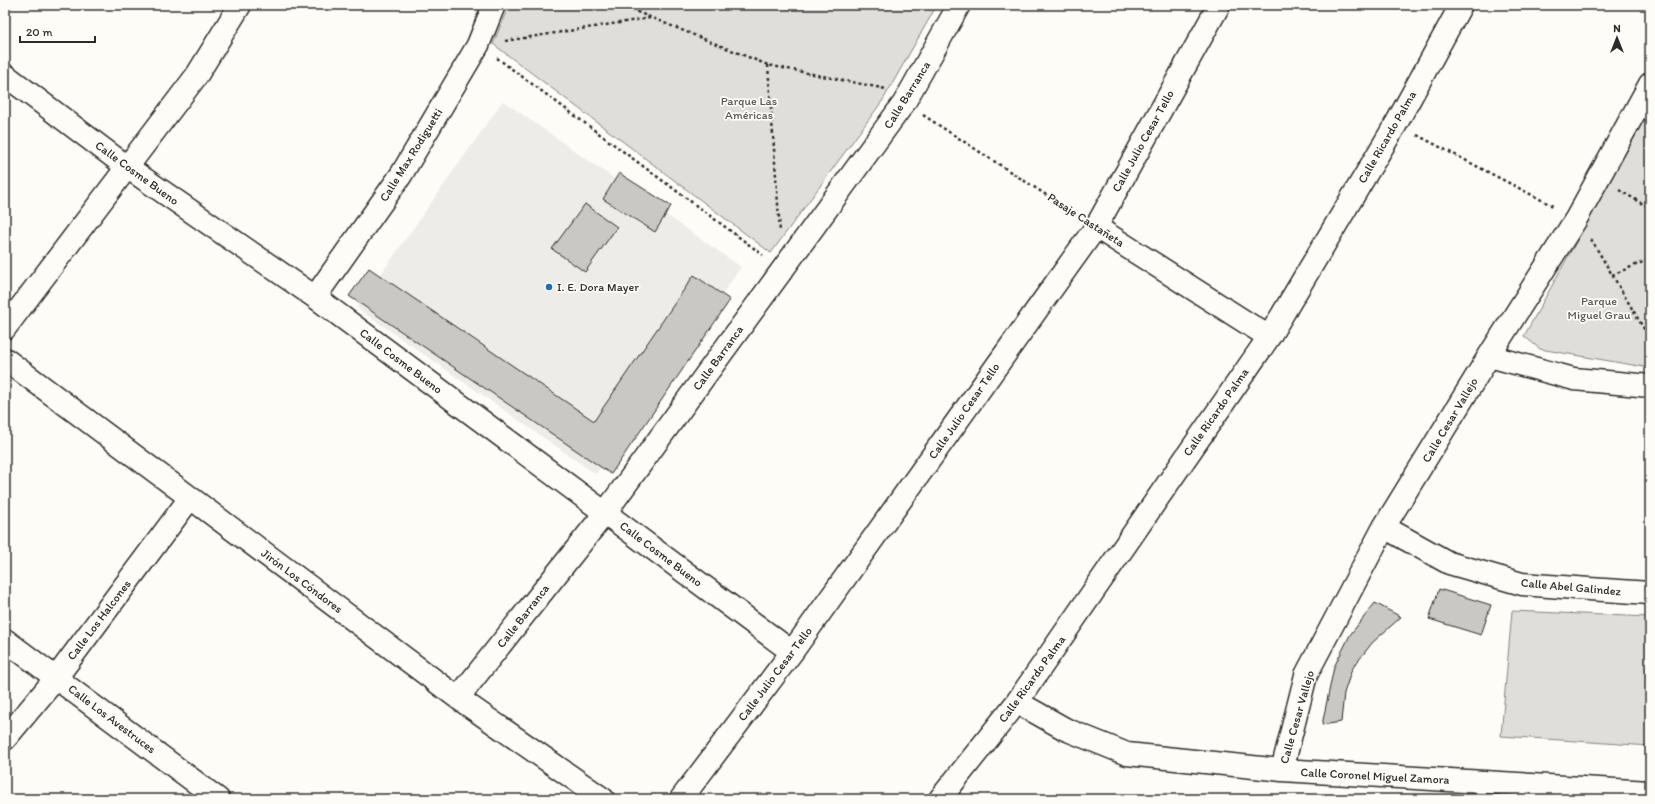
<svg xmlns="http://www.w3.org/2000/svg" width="1655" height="804" viewBox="0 0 1655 804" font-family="Itim,sans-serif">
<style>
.built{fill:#edece8}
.green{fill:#dfdeda;stroke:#858482}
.building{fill:#c9c8c4;stroke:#2b2b2b}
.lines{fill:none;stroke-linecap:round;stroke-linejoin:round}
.minor-casing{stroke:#2b2b2b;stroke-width:25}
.path{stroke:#2b2b2b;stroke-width:2.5;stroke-dasharray:3 3;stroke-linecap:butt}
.minor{stroke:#fdfcf7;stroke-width:22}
.poi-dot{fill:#1f6fb2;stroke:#fdfcf7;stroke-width:1.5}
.labels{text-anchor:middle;stroke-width:3.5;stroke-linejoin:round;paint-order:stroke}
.street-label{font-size:12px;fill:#2b2b2b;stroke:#fdfcf7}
.park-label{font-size:12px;fill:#585857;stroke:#fdfcf7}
.poi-label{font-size:12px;fill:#2b2b2b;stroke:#fdfcf7;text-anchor:start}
</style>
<rect width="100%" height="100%" fill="#fdfcf7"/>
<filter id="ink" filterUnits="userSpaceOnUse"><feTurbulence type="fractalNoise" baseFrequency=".025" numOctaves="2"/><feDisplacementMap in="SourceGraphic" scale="8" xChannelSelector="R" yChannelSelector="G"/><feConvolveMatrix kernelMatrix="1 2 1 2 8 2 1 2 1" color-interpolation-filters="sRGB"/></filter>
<g filter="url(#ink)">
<!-- built -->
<path class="built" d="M503 101 741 267 596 474 357 308Z"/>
<!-- green -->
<path class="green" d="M509 5H937L883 100 771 253 493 44Z
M1650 109V368L1540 349 1524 336Z
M1512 611 1650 617V746L1501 736Z"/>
<!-- building -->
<path class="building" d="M619 173 671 206 655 232 603 199Z
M585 204 617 227 585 272 552 249Z
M369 268 594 421 694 275 730 300 611 474 349 296Z
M1439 589 1491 605 1481 635 1429 619Z
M1375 603 1401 617 1372 643 1352 669 1344 693 1341 722 1322 725 1334 667 1350 635Z"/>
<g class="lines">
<defs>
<path id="minor" d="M5 75 127 167 315 297 792 652
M1096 227 1269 337
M315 297 401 175 478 45 494 5
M5 328 197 75 240 5
M1489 356 1574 379 1650 386
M5 359 458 698 603 799
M1384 527 1449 563 1522 584 1589 589 1650 593
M5 640 218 799
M458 698 605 513 904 103 959 5
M1017 702 1065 729 1127 754 1282 770 1650 792
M5 739 56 678 190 498
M1282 770 1306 675 1384 527 1489 356 1576 219 1650 84
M681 799 792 652 1096 227 1219 5
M940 799 1017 702 1269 337 1396 124 1461 5"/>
</defs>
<!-- minor casing -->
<use href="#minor" class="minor-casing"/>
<!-- path -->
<path class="path" d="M620 5 768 65 886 89
M505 41 650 18
M497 58 763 255
M768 65 780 232
M923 115 1077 215
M1417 135 1555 207
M1619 190 1650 208
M1591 239 1650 339
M1612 275 1650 259
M841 799C847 795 856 795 861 799"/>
<!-- minor -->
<use href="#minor" class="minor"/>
</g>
</g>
<!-- markers -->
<circle class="poi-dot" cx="549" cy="287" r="4"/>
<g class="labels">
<!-- street labels -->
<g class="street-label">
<text transform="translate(907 95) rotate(-58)" y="4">Calle Barranca</text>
<text transform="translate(1387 137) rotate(-60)" y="4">Calle Ricardo Palma</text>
<text transform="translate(1143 141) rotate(-61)" y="4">Calle Julio Cesar Tello</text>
<text transform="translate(411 155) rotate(-58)" y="4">Calle Max Rodiguetti</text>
<text transform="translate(137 173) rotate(36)" y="4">Calle Cosme Bueno</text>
<text transform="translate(1086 220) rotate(33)" y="4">Pasaje Castañeta</text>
<text transform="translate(718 358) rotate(-54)" y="4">Calle Barranca</text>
<text transform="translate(401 361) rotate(37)" y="4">Calle Cosme Bueno</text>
<text transform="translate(964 411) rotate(-55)" y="4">Calle Julio Cesar Tello</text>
<text transform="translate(1216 412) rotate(-55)" y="4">Calle Ricardo Palma</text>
<text transform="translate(1450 420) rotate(-59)" y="4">Calle Cesar Vallejo</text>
<text transform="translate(661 554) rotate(37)" y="4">Calle Cosme Bueno</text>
<text transform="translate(302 581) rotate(37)" y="4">Jirón Los Cóndores</text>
<text transform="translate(1571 587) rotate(5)" y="4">Calle Abel Galindez</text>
<text transform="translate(523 616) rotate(-52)" y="4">Calle Barranca</text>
<text transform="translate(99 620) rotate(-53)" y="4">Calle Los Halcones</text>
<text transform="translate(775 674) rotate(-53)" y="4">Calle Julio Cesar Tello</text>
<text transform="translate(1032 679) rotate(-54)" y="4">Calle Ricardo Palma</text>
<text transform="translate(1297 717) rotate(-74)" y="4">Calle Cesar Vallejo</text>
<text transform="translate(112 719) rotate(37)" y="4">Calle Los Avestruces</text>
<text transform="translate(1375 776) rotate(3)" y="4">Calle Coronel Miguel Zamora</text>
</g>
<!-- park labels -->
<g class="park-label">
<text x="749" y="105">Parque Las<tspan x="749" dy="14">Américas</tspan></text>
<text x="1599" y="305">Parque<tspan x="1599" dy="14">Miguel Grau</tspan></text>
</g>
<!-- poi labels -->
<g class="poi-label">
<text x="557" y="291">I. E. Dora Mayer</text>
</g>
</g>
<!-- margin -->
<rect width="1655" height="804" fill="none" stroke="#fdfcf7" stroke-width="20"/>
<rect x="10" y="10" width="1635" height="784" fill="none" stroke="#2b2b2b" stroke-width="1.5" filter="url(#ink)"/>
<!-- north arrow -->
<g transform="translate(1617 38)" stroke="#fdfcf7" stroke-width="3" paint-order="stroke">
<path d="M0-3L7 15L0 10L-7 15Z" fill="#2b2b2b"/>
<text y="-6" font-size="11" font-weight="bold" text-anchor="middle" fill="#2b2b2b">N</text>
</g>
<!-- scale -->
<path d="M20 36v6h75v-6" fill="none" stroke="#2b2b2b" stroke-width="2"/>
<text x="26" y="36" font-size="12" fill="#2b2b2b" stroke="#fdfcf7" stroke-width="3" paint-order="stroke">20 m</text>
</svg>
